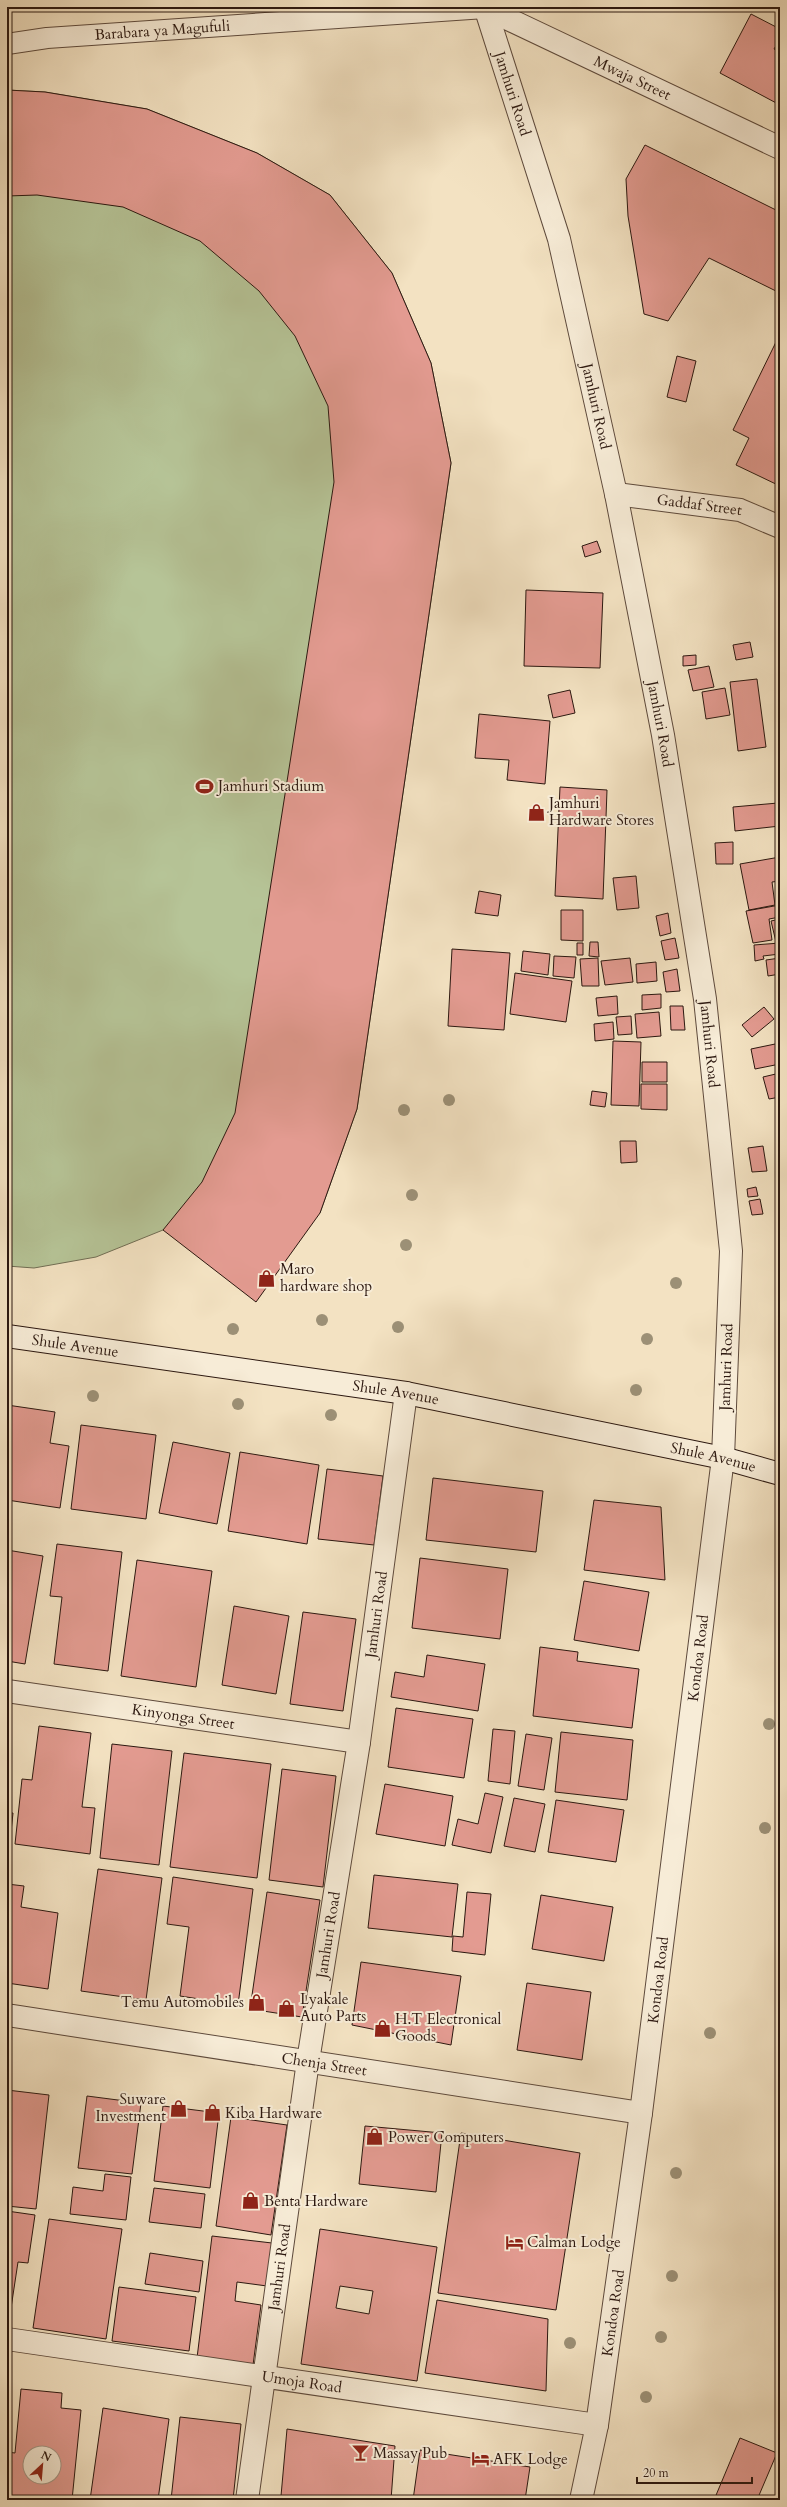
<svg xmlns="http://www.w3.org/2000/svg" width="787" height="2507" viewBox="0 0 787 2507" font-family="Cardo,serif">
<style>
.green{fill:#b6c497;stroke:#716e54}
.building{fill:#e39b91;stroke:#2c1810;fill-rule:evenodd}
.lines{fill:none;stroke-linecap:round;stroke-linejoin:round}
.lane-casing{stroke:#5e4a3c;stroke-width:22}
.street-casing{stroke:#5e4a3c;stroke-width:24}
.secondary-casing{stroke:#2c1810;stroke-width:24}
.lane{stroke:#f7ecd7;stroke-width:20}
.street{stroke:#f7ecd7;stroke-width:22}
.secondary{stroke:#f7ecd7;stroke-width:22}
.tree{fill:#9c9076}
.labels{text-anchor:middle;stroke-width:4;stroke-linejoin:round;paint-order:stroke}
.street-label{font-size:15px;fill:#2c1810;stroke:#f7ecd7}
.poi-label{font-size:15px;fill:#2c1810;stroke:#f7ecd7;text-anchor:start}
</style>
<rect width="100%" height="100%" fill="#f3e2c2"/>
<filter id="stains"><feTurbulence type="fractalNoise" baseFrequency=".005" numOctaves="4"/><feColorMatrix values="0 0 0 0 .2 0 0 0 0 .09 0 0 0 0 .02 0 0 0 .5 -.17"/></filter>
<radialGradient id="worn" r=".72"><stop offset=".6" stop-color="#630" stop-opacity="0"/><stop offset="1" stop-color="#630" stop-opacity=".3"/></radialGradient>
<!-- green -->
<path class="green" d="M7 90 45 92 147 109 257 153 330 195 392 273 431 363 451 463 357 1109 320 1213 163 1230 96 1257 34 1268 7 1266Z
M777 1545 780 1546V1640H779Z"/>
<!-- building -->
<path class="building" d="M751 14 780 29V39L774 49 780 52V105L720 73Z
M7 90 45 92 147 109 257 153 330 195 392 273 431 363 451 463 357 1109 320 1213 256 1302 163 1230 202 1182 235 1113 334 482 328 406 295 336 259 291 200 241 123 207 37 195 7 196Z
M645 145 780 212V293L709 258 668 321 644 314 628 216 626 179Z
M776 342 780 344V486L736 465 749 438 733 430Z
M677 356 696 361 686 402 667 397Z
M597 541 601 552 585 557 582 546Z
M526 590 603 593 600 668 524 666Z
M750 642 753 657 736 660 733 645Z
M696 655V665L683 666V656Z
M709 666 714 687 693 691 688 670Z
M757 679 766 747 738 751 730 682Z
M725 688 730 715 706 719 702 692Z
M570 690 575 713 553 718 548 695Z
M479 714 550 721 545 784 507 780 509 760 475 758Z
M560 787 607 790 603 899 555 896Z
M778 803 780 826 735 831 733 807Z
M733 842V864H716L715 843Z
M780 857V881L772 882 775 905 749 910 740 864Z
M636 876 639 908 617 910 613 878Z
M479 891 501 895 498 916 475 913Z
M780 905V917L769 919 772 940 753 943 746 911Z
M561 910H583V941L561 940Z
M668 913 671 933 660 936 656 916Z
M780 919V941L776 942 771 921Z
M675 938 679 958 665 960 661 941Z
M590 942H598L599 957 589 956Z
M577 943H583V955H577Z
M780 943V954L763 956 764 959 755 961 754 945Z
M452 949 510 953 504 1030 448 1026Z
M523 951 550 954 548 975 521 971Z
M554 956 576 957 574 978 553 976Z
M598 958 599 986H582L580 959Z
M630 958 633 982 605 985 601 961Z
M780 958V974L768 976 766 960Z
M656 962 657 981 637 983 636 964Z
M677 969 680 991 666 992 663 972Z
M515 973 572 981 566 1022 510 1014Z
M661 994V1008L642 1010V995Z
M617 996 618 1014 598 1016 596 998Z
M670 1006H683L685 1030H671Z
M764 1007 774 1019 752 1037 742 1025Z
M659 1012 661 1036 637 1038 635 1014Z
M631 1016 632 1034 618 1035 616 1017Z
M613 1022 614 1039 595 1041 594 1024Z
M613 1041 641 1042 639 1106 611 1105Z
M780 1043V1064L755 1069 751 1049Z
M642 1062H667V1082H642Z
M780 1073V1097L769 1099 763 1077Z
M641 1084H667V1110L641 1109Z
M592 1091 607 1093 605 1107 590 1105Z
M620 1141H636L637 1162 621 1163Z
M763 1146 767 1171 752 1172 748 1148Z
M756 1187 758 1196 748 1197 747 1189Z
M760 1199 763 1214 752 1215 749 1201Z
M7 1405 55 1412 50 1443 69 1446 60 1508 7 1500Z
M81 1425 156 1435 146 1519 71 1509Z
M173 1442 230 1453 217 1524 159 1513Z
M240 1452 319 1465 307 1544 228 1531Z
M327 1469 383 1476 374 1545 318 1539Z
M433 1478 543 1491 536 1552 426 1540Z
M594 1500 661 1507 665 1580 584 1570Z
M57 1544 122 1552 108 1671 54 1664 62 1597 50 1596Z
M7 1550 43 1556 25 1664 7 1661Z
M420 1558 508 1569 500 1639 412 1628Z
M137 1560 212 1571 196 1687 121 1676Z
M584 1581 649 1592 639 1651 574 1640Z
M234 1606 289 1616 276 1694 222 1685Z
M303 1612 356 1619 343 1711 290 1704Z
M540 1647 578 1652 577 1661 639 1669 632 1728 533 1716Z
M427 1655 485 1664 478 1711 391 1697 395 1672 424 1677Z
M396 1708 473 1719 464 1778 388 1767Z
M39 1726 91 1733 82 1807 95 1808 90 1854 15 1844 22 1779 32 1780Z
M493 1729 515 1731 510 1784 488 1781Z
M561 1732 633 1740 627 1800 555 1792Z
M526 1734 552 1738 544 1790 518 1786Z
M112 1744 172 1751 159 1865 100 1858Z
M184 1753 271 1764 257 1878 170 1867Z
M282 1769 336 1776 323 1887 269 1880Z
M385 1784 453 1796 445 1846 376 1834Z
M485 1793 503 1797 491 1853 452 1845 458 1819 478 1824Z
M514 1798 545 1804 535 1852 504 1846Z
M556 1800 624 1810 616 1862 548 1852Z
M7 1813H13L8 1860H7Z
M98 1869 162 1878 146 2000 81 1991Z
M374 1875 458 1884 452 1937 368 1928Z
M173 1877 253 1889 238 2005 180 1996 189 1927 167 1924Z
M7 1884 24 1886 21 1907 58 1913 48 1989 7 1983Z
M267 1892 320 1900 302 2017 250 2009Z
M467 1892 491 1894 485 1955 452 1951 453 1936 463 1937Z
M541 1895 613 1907 604 1961 532 1949Z
M361 1962 461 1976 451 2045 352 2025Z
M527 1983 591 1992 582 2060 517 2050Z
M7 2090 49 2095 36 2209 7 2206V2167L11 2137H7Z
M87 2096 141 2103 132 2174 78 2168Z
M163 2106 219 2113 210 2188 154 2181Z
M231 2117 287 2125 271 2235 216 2226Z
M365 2126 442 2133 436 2192 359 2184Z
M461 2133 580 2153 556 2310 438 2293Z
M105 2174 131 2177 126 2220 70 2214 73 2187 103 2191Z
M154 2188 205 2194 201 2228 149 2222Z
M7 2211 35 2215 28 2263 18 2262 8 2328Z
M49 2219 122 2229 106 2339 33 2328Z
M320 2229 437 2247 417 2381 301 2364ZM340 2286 373 2291 369 2314 336 2308Z
M212 2236 272 2243 267 2286 237 2282 235 2301 261 2305 253 2365 197 2358Z
M150 2253 203 2261 199 2292 145 2284Z
M119 2287 196 2297 189 2351 112 2341Z
M437 2300 548 2319 546 2391 425 2373Z
M21 2389 62 2393 61 2408 81 2410 72 2500H7V2452L15 2453ZM30 2453H54V2477H30Z
M103 2408 169 2419 158 2500H90Z
M180 2417 241 2424 233 2500H171Z
M287 2429 395 2446 391 2500H305L281 2496Z
M740 2438 777 2453 757 2500H714Z
M420 2450 530 2467 525 2500H413Z"/>
<g class="lines">
<defs>
<g id="lane">
<path id="s1" d="M7 44 47 38 485 8"/>
</g>
<g id="street">
<path id="s2" d="M485 7 559 239 616 494 663 735 705 999 731 1251 723 1458 641 2113 597 2425 581 2500"/>
<path id="s3" d="M485 8 780 148"/>
<path id="s4" d="M616 494 740 510 780 527"/>
<path id="s5" d="M7 1691 359 1742"/>
<path id="s6" d="M7 2015 641 2113"/>
<path id="s7" d="M7 2339 597 2425"/>
<path id="s8" d="M247 2500 308 2061 359 1742 406 1393"/>
</g>
<g id="secondary">
<path id="s9" d="M7 1336 406 1393 723 1458 780 1474"/>
</g>
</defs>
<!-- lane casing -->
<use href="#lane" class="lane-casing"/>
<!-- street casing -->
<use href="#street" class="street-casing"/>
<!-- secondary casing -->
<use href="#secondary" class="secondary-casing"/>
<!-- lane -->
<use href="#lane" class="lane"/>
<!-- street -->
<use href="#street" class="street"/>
<!-- secondary -->
<use href="#secondary" class="secondary"/>
</g>
<!-- trees -->
<g class="tree">
<circle cx="449" cy="1100" r="6"/>
<circle cx="404" cy="1110" r="6"/>
<circle cx="412" cy="1195" r="6"/>
<circle cx="406" cy="1245" r="6"/>
<circle cx="676" cy="1283" r="6"/>
<circle cx="322" cy="1320" r="6"/>
<circle cx="398" cy="1327" r="6"/>
<circle cx="233" cy="1329" r="6"/>
<circle cx="647" cy="1339" r="6"/>
<circle cx="636" cy="1390" r="6"/>
<circle cx="93" cy="1396" r="6"/>
<circle cx="238" cy="1404" r="6"/>
<circle cx="331" cy="1415" r="6"/>
<circle cx="769" cy="1724" r="6"/>
<circle cx="765" cy="1828" r="6"/>
<circle cx="710" cy="2033" r="6"/>
<circle cx="676" cy="2173" r="6"/>
<circle cx="672" cy="2276" r="6"/>
<circle cx="661" cy="2337" r="6"/>
<circle cx="570" cy="2343" r="6"/>
<circle cx="646" cy="2397" r="6"/>
</g>
<!-- icons -->
<defs>
<symbol id="stadium-bare" viewBox="-9 -9 18 18"><path d="M0-5a6.5 5 0 1 0 0 10a6.5 5 0 1 0 0-10ZM-3.5-1.8h7v3.6h-7Z" fill="#8f2418" stroke="#f7ecd7" stroke-width="2.5" paint-order="stroke"/></symbol>
<symbol id="shop-bare" viewBox="-9 -9 18 18"><path d="M-5-2.5h2.3a2.7 3.5 0 0 1 5.4 0H5L5.5 6h-11ZM-1.5-2.5h3a1.5 2.3 0 0 0-3 0Z" fill="#8f2418" stroke="#f7ecd7" stroke-width="2.5" paint-order="stroke"/></symbol>
<symbol id="hotel-bare" viewBox="-9 -9 18 18"><path d="M-6-4.5h1.5V1H6V5H4.5V3h-9V5H-6ZM-4 0a1.8 1.8 0 1 1 3.6 0ZM.5 0V-2.5h3Q6-2.5 6 0Z" fill="#8f2418" stroke="#f7ecd7" stroke-width="2.5" paint-order="stroke"/></symbol>
<symbol id="bar-bare" viewBox="-9 -9 18 18"><path d="M-6-5H6L.8 .8V4.5H3.5V6h-7V4.5H-.8V.8Z" fill="#8f2418" stroke="#f7ecd7" stroke-width="2.5" paint-order="stroke"/></symbol>
</defs>
<g fill-rule="evenodd">
<use href="#stadium-bare" x="192" y="774" width="25" height="25"/>
<use href="#shop-bare" x="524" y="800" width="25" height="25"/>
<use href="#shop-bare" x="254" y="1266" width="25" height="25"/>
<use href="#shop-bare" x="244" y="1990" width="25" height="25"/>
<use href="#shop-bare" x="274" y="1996" width="25" height="25"/>
<use href="#shop-bare" x="370" y="2016" width="25" height="25"/>
<use href="#shop-bare" x="166" y="2096" width="25" height="25"/>
<use href="#shop-bare" x="200" y="2100" width="25" height="25"/>
<use href="#shop-bare" x="362" y="2124" width="25" height="25"/>
<use href="#shop-bare" x="238" y="2188" width="25" height="25"/>
<use href="#hotel-bare" x="502" y="2230" width="25" height="25"/>
<use href="#bar-bare" x="348" y="2440" width="25" height="25"/>
<use href="#hotel-bare" x="468" y="2446" width="25" height="25"/>
</g>
<g class="labels">
<!-- street labels -->
<g class="street-label">
<text dy="5" stroke="none"><textPath href="#s1" startOffset="156">Barabara ya Magufuli</textPath></text>
<text dy="5" stroke="none"><textPath href="#s3" startOffset="163">Mwaja Street</textPath></text>
<text dy="5" stroke="none"><textPath href="#s2" startOffset="91">Jamhuri Road</textPath></text>
<text dy="5" stroke="none"><textPath href="#s2" startOffset="415">Jamhuri Road</textPath></text>
<text dy="5" stroke="none"><textPath href="#s4" startOffset="84">Gaddaf Street</textPath></text>
<text dy="5" stroke="none"><textPath href="#s2" startOffset="739">Jamhuri Road</textPath></text>
<text dy="5" stroke="none"><textPath href="#s2" startOffset="1063">Jamhuri Road</textPath></text>
<text dy="5" stroke="none"><textPath href="#s9" startOffset="69">Shule Avenue</textPath></text>
<text transform="translate(726 1367) rotate(-88)" y="5">Jamhuri Road</text>
<text dy="5" stroke="none"><textPath href="#s9" startOffset="393">Shule Avenue</textPath></text>
<text dy="5" stroke="none"><textPath href="#s9" startOffset="717">Shule Avenue</textPath></text>
<text dy="5" stroke="none"><textPath href="#s8" startOffset="895">Jamhuri Road</textPath></text>
<text transform="translate(698 1658) rotate(-83)" y="5">Kondoa Road</text>
<text dy="5" stroke="none"><textPath href="#s5" startOffset="178">Kinyonga Street</textPath></text>
<text dy="5" stroke="none"><textPath href="#s8" startOffset="571">Jamhuri Road</textPath></text>
<text transform="translate(658 1980) rotate(-83)" y="5">Kondoa Road</text>
<text dy="5" stroke="none"><textPath href="#s6" startOffset="321">Chenja Street</textPath></text>
<text dy="5" stroke="none"><textPath href="#s8" startOffset="235">Jamhuri Road</textPath></text>
<text transform="translate(613 2313) rotate(-82)" y="5">Kondoa Road</text>
<text dy="5" stroke="none"><textPath href="#s7" startOffset="298">Umoja Road</textPath></text>
</g>
<!-- poi labels -->
<g class="poi-label">
<text x="218" y="791">Jamhuri Stadium</text>
<text x="549" y="808">Jamhuri<tspan x="549" dy="17">Hardware Stores</tspan></text>
<text x="280" y="1274">Maro<tspan x="280" dy="17">hardware shop</tspan></text>
<text x="300" y="2004">Lyakale<tspan x="300" dy="17">Auto Parts</tspan></text>
<text x="244" y="2007" text-anchor="end">Temu Automobiles</text>
<text x="395" y="2024">H.T Electronical<tspan x="395" dy="17">Goods</tspan></text>
<text x="166" y="2104" text-anchor="end">Suware<tspan x="166" dy="17">Investment</tspan></text>
<text x="225" y="2118">Kiba Hardware</text>
<text x="388" y="2142">Power Computers</text>
<text x="264" y="2206">Benta Hardware</text>
<text x="527" y="2247">Calman Lodge</text>
<text x="373" y="2458">Massay Pub</text>
<text x="493" y="2464">AFK Lodge</text>
</g>
</g>
<!-- margin -->
<rect width="787" height="2507" fill="none" stroke="#f3e2c2" stroke-width="24"/>
<rect x="8" y="8" width="771" height="2491" fill="none" stroke="#2c1810" stroke-width="2"/>
<rect x="12" y="12" width="763" height="2483" fill="none" stroke="#2c1810"/>
<!-- north arrow -->
<g transform="translate(42 2465) rotate(26)"><circle r="19" fill="#f7ecd7" stroke="#a69787"/>
<path d="M0-3L7 15L0 10L-7 15Z" fill="#8f2418"/>
<text y="-6" font-size="11" font-weight="bold" text-anchor="middle" fill="#2c1810">N</text>
</g>
<!-- scale -->
<path d="M637 2477v6h115v-6" fill="none" stroke="#2c1810" stroke-width="2"/>
<text x="643" y="2477" font-size="12" fill="#2c1810" stroke="#f7ecd7" stroke-width="3" paint-order="stroke">20 m</text>
<rect width="100%" height="100%" filter="url(#stains)"/>
<rect width="100%" height="100%" fill="url(#worn)"/>
</svg>
